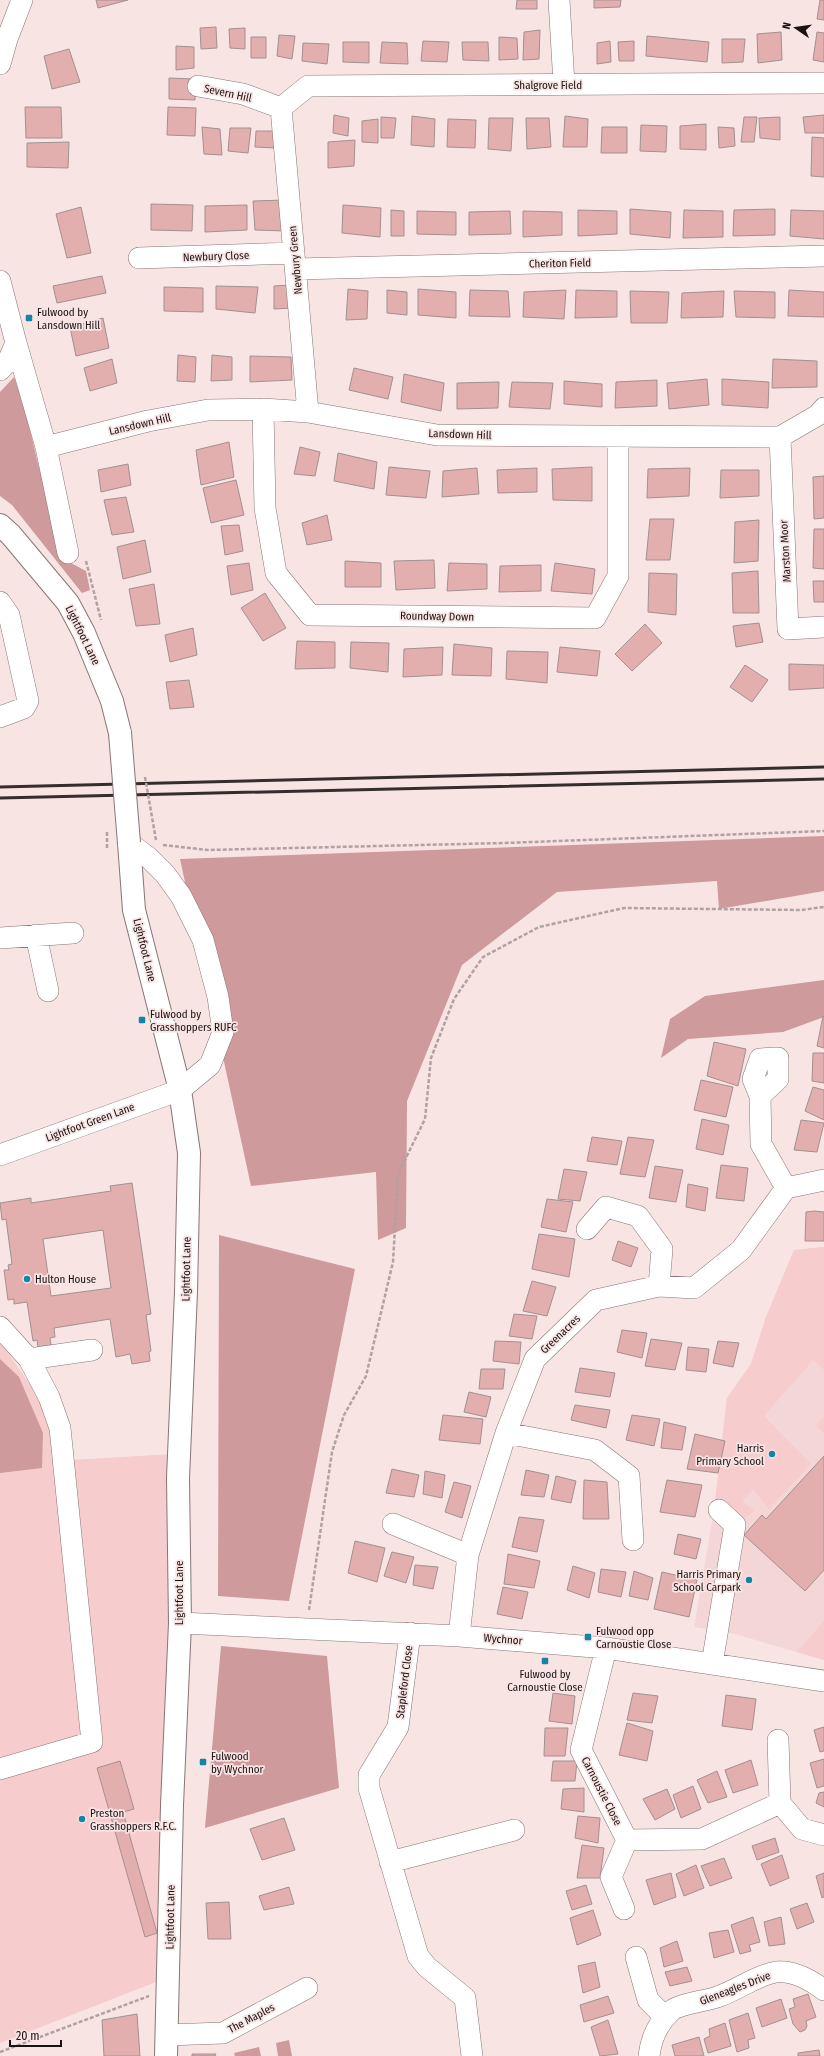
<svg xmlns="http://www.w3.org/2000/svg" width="824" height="2056" viewBox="0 0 824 2056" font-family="'Fira Sans Condensed',sans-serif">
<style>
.built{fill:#f4d6d6}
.green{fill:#f6cccc}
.forest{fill:#ce9a9b}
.building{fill:#e3aeae;stroke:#a39090;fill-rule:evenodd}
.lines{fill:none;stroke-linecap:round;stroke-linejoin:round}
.minor-casing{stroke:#887575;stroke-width:22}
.major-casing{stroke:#887575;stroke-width:24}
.path{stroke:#b1a1a1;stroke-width:2.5;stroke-dasharray:4 2;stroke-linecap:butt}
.minor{stroke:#fff;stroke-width:21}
.major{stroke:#fff;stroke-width:22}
.rail{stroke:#352c2d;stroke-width:3}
.major-bridge-casing{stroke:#887575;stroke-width:24;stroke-linecap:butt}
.path-bridge{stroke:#b1a1a1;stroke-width:2.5;stroke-dasharray:4 2;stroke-linecap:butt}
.major-bridge{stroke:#fff;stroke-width:22}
.poi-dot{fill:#1385ab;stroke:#f9e4e4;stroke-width:1.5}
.labels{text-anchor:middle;stroke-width:3.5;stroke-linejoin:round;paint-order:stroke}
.street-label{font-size:11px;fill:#191213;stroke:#f9e4e4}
.poi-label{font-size:11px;fill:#191213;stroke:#f9e4e4;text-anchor:start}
</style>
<rect width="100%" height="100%" fill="#f9e4e4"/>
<!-- built -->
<path class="built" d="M824 1247V1660L728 1632 694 1627 714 1510 727 1398 751 1364 766 1317 794 1250Z"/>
<!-- green -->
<path class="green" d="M824 1247V1370L813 1360 764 1416 811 1464 769 1509 753 1490 742 1501 754 1511 745 1518 714 1510 727 1398 751 1364 766 1317 794 1250Z
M0 1341 35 1392 71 1460 173 1454 172 1656 156 1982 0 2043Z
M824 1416V1433L816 1426Z
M824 1621V1660L797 1652Z"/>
<!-- forest -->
<path class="forest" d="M14 377 24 405 38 464 65 560 86 571 90 590 82 593 12 505 0 496V392Z
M824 836V891L719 909 717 881 557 892 462 965 407 1101 406 1228 378 1240 376 1172 251 1186 180 859Z
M824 980V1017L783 1032 688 1039 661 1058 670 1019 705 996Z
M219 1235 355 1269 289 1601 218 1596Z
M0 1359 19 1377 43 1433 42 1468 0 1473Z
M221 1646 327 1656 339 1788 205 1828Z
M289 2040 292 2056H278L276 2043Z
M259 2047 261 2056H235L234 2053Z"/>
<!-- building -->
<path class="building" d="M96 0H128L98 8Z
M517 0H537V9H516Z
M594 0H621L620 7 594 8Z
M820 0H824V20L817 19Z
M216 27 217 48 201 49 200 28Z
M245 28V49L230 48 229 29Z
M540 30 539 59 523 60 524 32Z
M781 32 782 60 758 63 757 34Z
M817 32 824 33V62L813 60Z
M279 35 295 36 292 59 277 56Z
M647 36 709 42 707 62 646 56Z
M251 37H266V58H251Z
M499 37 517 38 518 59 499 60Z
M722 39H745L743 62 722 63Z
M423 41 449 42 447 62 421 61Z
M610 41 611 62 597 64V43Z
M634 41V61H619L618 42Z
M343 42H369V63L343 62Z
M382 42 407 43 408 64 380 63Z
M462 42H488L489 61 463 60Z
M303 43 329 44 327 64 302 61Z
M176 46 194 47V68L176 70Z
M69 49 80 82 52 89 44 56Z
M169 78 195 79V100L169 99Z
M25 107H61L62 138H26Z
M168 107 196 108 195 136 167 135Z
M334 115 349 118 348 136 333 133Z
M824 115V133H805L803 117Z
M412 116 435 119 434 147 411 145Z
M565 116 588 119 587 147H563Z
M381 117 396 118 394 138H381Z
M744 117H757L754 142H741Z
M780 117V140L760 138 759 118Z
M489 118H513L511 151 488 149Z
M526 118H549L551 147 527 149Z
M378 119V143L362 142V121Z
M448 119 476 120 475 148 447 147Z
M706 124V150L680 149V126Z
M641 125 667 126 666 152 640 151Z
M202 127 220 129 222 155 204 154Z
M602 127H627V153H601Z
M718 127 734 128 735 146 719 148Z
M230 128H251L248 153 228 151Z
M256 131H277L275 148 255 147Z
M812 137 824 138V177L811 176Z
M355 140 354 166 328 168V142Z
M69 142 68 168 27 167V143Z
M285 200 286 231 255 230 253 201Z
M151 204 193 205 192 231 151 230Z
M247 205V230L205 232V206Z
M343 205 381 208 380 237 342 233Z
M81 207 91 253 67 258 56 214Z
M630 209 671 212 670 238 630 234Z
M775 209V235L733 236 734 210Z
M391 210 404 211V236H391Z
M578 210 617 211V234L578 236Z
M684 210 723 211V237L683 238Z
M791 210 824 211V239L790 236Z
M417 211 456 212V235L417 234Z
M510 211 511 234 469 235V212Z
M523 211 562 212V235L523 237Z
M102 276 106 293 57 303 53 286Z
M292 285V308L274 309V286Z
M216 286 258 287 255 313 216 309Z
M164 287 203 288V312L164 311Z
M348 289 368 291 367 319 346 320Z
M418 289 456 292V318L418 315Z
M387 290 407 292V315L387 313Z
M470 290 508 291 510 317 469 316Z
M566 290 564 319 523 317 524 292Z
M576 290 617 291V317L575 318Z
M789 290 824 292V317L788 316Z
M630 291 669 292 667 323H631Z
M724 291 723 317 681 318 682 293Z
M734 291 775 292V318L736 317Z
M103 318 109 348 76 356 70 327Z
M178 355 196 357 195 382 177 381Z
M212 355 232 357V380L211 381Z
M250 356 291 357 292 380 250 382Z
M112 359 117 383 90 391 84 368Z
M773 359 817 361V387L772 388Z
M354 368 393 377 388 399 349 390Z
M404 374 444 383 441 411 401 402Z
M707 379 709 405 669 409 667 383Z
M722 379 769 382 768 408 722 405Z
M657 380V406L615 408 616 382Z
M564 381 602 384V407L564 404Z
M499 382 498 408 457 409V383Z
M512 382 553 383 550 409 509 407Z
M229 442 234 477 201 485 196 450Z
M300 447 320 452 315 476 294 474Z
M338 453 377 462 374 489 334 481Z
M128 464 131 485 101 492 98 470Z
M389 467 430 471 426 498 386 495Z
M592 467V501L553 500 552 469Z
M477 468 479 494 442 497 443 471Z
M537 468V492L498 493 497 470Z
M690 468 689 496 647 498 648 469Z
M721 470H759V496L720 498Z
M824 476V518L814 519 813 477Z
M236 480 244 515 211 523 203 488Z
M126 497 134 532 112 535 104 500Z
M327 515 332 540 307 545 302 523Z
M650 519H674L670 560H646Z
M759 520 758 561 734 563 735 522Z
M239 525 243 551 225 555 221 526Z
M814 529H824V569L813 568Z
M145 540 151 572 123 579 117 547Z
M434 560 435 588 396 590 394 561Z
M345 561 381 563V587H345Z
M249 563 253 590 231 595 227 566Z
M449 563 487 564V589L447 591Z
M555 563 595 569 592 594 551 591Z
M541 565V591L499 592 500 566Z
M758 571 759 613H733L732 573Z
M649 573 677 574 676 615 648 612Z
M813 581H824V602H814Z
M154 584 160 624 136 626 129 589Z
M265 593 286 628 263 641 241 608Z
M759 623 763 642 736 647 733 626Z
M645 624 662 643 632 671 615 654Z
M193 628 197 655 170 662 165 635Z
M297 641 335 642V668L295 669Z
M351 642 389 643 388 672 350 668Z
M454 644 492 648 491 676 452 675Z
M443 647 442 675 403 677 404 649Z
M560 647 600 651 597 676 557 672Z
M507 651 548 652 547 683 506 679Z
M789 664 824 665V688L789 690Z
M745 665 768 680 752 702 730 687Z
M189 680 194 707 170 709 166 682Z
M823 1016 824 1017V1048L817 1046Z
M714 1042 746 1049 738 1086 707 1076Z
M813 1053H824V1083L812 1081Z
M701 1080 733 1087 726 1117 694 1110Z
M813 1087 824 1090V1120L805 1111Z
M702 1119 729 1125 723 1155 696 1149Z
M801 1120 824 1123 817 1152 794 1150Z
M592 1137 622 1141 617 1165 587 1161Z
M628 1137 654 1140 645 1177 620 1174Z
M721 1165 748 1168 744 1201 716 1198Z
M655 1166 683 1170 676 1202 649 1198Z
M564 1169 587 1172 580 1201 558 1199Z
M132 1183 151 1314 146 1315 151 1351 149 1352 150 1361 132 1364 130 1354 116 1357 110 1319 54 1328 55 1337 50 1338 51 1345 38 1347 37 1340 33 1341 27 1302 14 1304V1299L8 1300 4 1270H9L8 1265 12 1264 6 1219 2 1220 0 1203 31 1198V1203L111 1191 110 1186ZM103 1230 111 1288 51 1296 43 1239Z
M688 1184 708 1188 705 1211 686 1207Z
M547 1199 573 1202 566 1232 541 1227Z
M814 1211 824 1212V1241H805L806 1212Z
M539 1234 575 1239 569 1277 532 1269Z
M618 1241 638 1248 631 1267 612 1260Z
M532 1281 556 1287 547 1316 523 1311Z
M514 1314 537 1316 532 1339 509 1336Z
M622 1330 647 1333 642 1358 617 1352Z
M651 1339 682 1343 675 1370 645 1366Z
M495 1341 521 1342 519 1364 493 1361Z
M718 1341 739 1343 733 1367 713 1363Z
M688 1347 709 1349 706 1372 686 1370Z
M580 1368 615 1373 610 1397 575 1392Z
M481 1369H505L503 1389H479Z
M469 1392 491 1397 486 1417 464 1412Z
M575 1405 610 1410 606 1428 571 1420Z
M443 1415 483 1419 480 1444 439 1440Z
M632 1415 660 1419 654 1446 626 1440Z
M664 1422 686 1427 682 1450 661 1448Z
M695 1434 725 1441 718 1473 687 1469Z
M824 1456V1570L805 1591 744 1535 762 1515 766 1519Z
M392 1469 419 1475 414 1497 386 1493Z
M526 1470 549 1475 544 1497 521 1495Z
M425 1471 445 1475 442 1498 423 1494Z
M556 1476 576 1481 571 1503 551 1499Z
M584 1480 607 1482 609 1519H583Z
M667 1480 702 1485 695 1517 660 1512Z
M454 1482 471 1486 462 1518 445 1512Z
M519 1517 544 1520 537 1552 512 1547Z
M678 1534 701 1539 696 1559 674 1554Z
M355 1541 385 1548 377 1582 348 1573Z
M392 1552 414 1557 406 1583 384 1576Z
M508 1554 540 1561 534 1588 504 1584Z
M415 1565 438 1567 433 1589 413 1585Z
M573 1566 595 1573 589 1598 567 1590Z
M601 1569 626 1572 621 1597 598 1592Z
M634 1571 653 1578 648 1600 629 1596Z
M662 1572 697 1580 689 1617 654 1609Z
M503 1587 528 1592 522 1619 497 1614Z
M553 1693 575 1696 572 1724 549 1721Z
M633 1693 658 1696 652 1723 627 1720Z
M726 1695 756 1699 752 1730 722 1726Z
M627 1723 653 1731 647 1761 619 1755Z
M824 1727V1751L820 1752 814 1730Z
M545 1728H568L565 1756H544Z
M824 1759V1786L817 1788 810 1763Z
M751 1760 758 1785 733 1793 725 1770Z
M120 1761 134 1809 123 1812 157 1933 145 1937 97 1768Z
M553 1761H577L575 1781H551Z
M717 1771 727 1797 708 1803 697 1780Z
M693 1786 701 1809 681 1818 673 1795Z
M584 1788V1812L561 1809 563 1789Z
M667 1789 675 1809 655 1820 643 1799Z
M824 1792V1807L816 1803 819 1793Z
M578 1816 600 1818 598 1843 575 1838Z
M284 1818 295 1850 262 1860 250 1829Z
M775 1838 779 1852 757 1860 752 1846Z
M582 1845 604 1848 600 1878H577Z
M782 1855 789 1878 770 1886 761 1864Z
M724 1858 732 1878 710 1886 701 1866Z
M696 1865 704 1888 684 1896 676 1874Z
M671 1873 676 1897 654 1905 646 1880Z
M824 1873V1897L822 1898 816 1876Z
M586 1885 592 1904 572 1910 566 1891Z
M289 1887 294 1904 264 1910 259 1896Z
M229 1902 231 1939H208L206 1903Z
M807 1903 814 1922 797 1929 790 1909Z
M593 1910 601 1935 577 1945 570 1918Z
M753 1917 760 1942 749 1945 751 1951 740 1954 731 1925Z
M781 1917 785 1944 769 1946 764 1922Z
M728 1930 734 1952 714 1958 709 1933Z
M677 1941 683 1961 664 1967 660 1948Z
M595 1962 600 1987 583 1993 578 1966Z
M687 1967 692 1981 670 1986 665 1972Z
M808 1994 816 2017 806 2021 807 2026 805 2030 800 2032 793 2024 789 2009 795 2007 793 1999Z
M608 1996 614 2013 584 2022 580 2005Z
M781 1999 787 2018 762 2027 756 2008Z
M748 2013 755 2038 748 2040 749 2048 737 2052 729 2020Z
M137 2014 140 2056H104L102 2020Z
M608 2020 618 2054 600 2056 591 2027Z
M725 2023 731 2046 708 2053 704 2039 710 2036 709 2029Z
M699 2037 704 2056H675L672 2045Z
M819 2050 820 2056H798V2053Z
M192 2054H216L215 2056H192Z"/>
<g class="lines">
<defs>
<path id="minor" d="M559 0 564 84
M0 64 7 39 22 0
M198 86 243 94 281 108
M281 108 308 86 824 83
M281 108 308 412
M139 258 294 253
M296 269 824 256
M0 281 16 343 46 447 68 553
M0 370 8 361 16 343
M263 409 265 508 276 573 310 615 595 618 618 576V436
M780 437 788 629 824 627
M46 447 148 421 208 410 263 409 308 412 437 435 780 437 818 415 824 408
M0 602 9 615 28 701 24 708 0 717
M36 935 48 991
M0 938 73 933
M760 1096 778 1079V1058L760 1059 753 1079 760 1096 761 1144 786 1188
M0 1155 180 1090 210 1065 223 1032 218 997 203 940 181 896 165 874 148 857 129 843
M587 1229 606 1207 638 1216 662 1249 659 1286
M0 1327 29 1359 49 1397 60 1428 92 1742 0 1769
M29 1359 92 1350
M506 1433 595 1450 629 1476 633 1540
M393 1524 468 1555
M180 1623 459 1636 606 1648 824 1681
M410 1633 398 1727 369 1775V1788L418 1956 427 1967 465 1998 472 2056
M459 1636 468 1555 506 1433 535 1359 596 1300 659 1286 694 1288 741 1250 786 1188 824 1180
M606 1648 581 1750 627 1840 702 1839 780 1803 802 1829 824 1835
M712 1664 735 1525 719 1510
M778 1740 780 1803
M390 1862 514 1830
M624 1909 611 1877 627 1840
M636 1957 648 2000 665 2017
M167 2035 223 2033 307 1988
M649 2056C651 2038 658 2023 671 2011 679 2004 706 2001 717 1997 736 1991 757 1975 776 1972 793 1970 812 1981 824 1990"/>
<path id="major" d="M0 525 11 535 68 603 84 633 112 701 120 733
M129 843 134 910 180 1090 189 1153 186 1292 178 1478 180 1623 172 1805 166 2056"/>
</defs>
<!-- minor casing -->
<use href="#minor" class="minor-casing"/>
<!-- major casing -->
<use href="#major" class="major-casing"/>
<!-- path -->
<path class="path" d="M86 561 101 620
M163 845 208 850 505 843 824 831
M309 1610 332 1452 344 1415 366 1376 393 1262 398 1174 425 1119 431 1058 454 999 483 957 539 927 624 908 801 910 824 907
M0 2052 149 1996"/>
<!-- minor -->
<use href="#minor" class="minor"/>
<!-- major -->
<use href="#major" class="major"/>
<!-- rail -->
<path class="rail" d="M0 787 824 767
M0 798 824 779"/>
<defs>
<path id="major-bridge" d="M120 733 129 843"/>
</defs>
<!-- major-bridge casing -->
<use href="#major-bridge" class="major-bridge-casing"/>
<!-- path-bridge -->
<path class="path-bridge" d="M145 777 156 840
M107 832V850"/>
<!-- major-bridge -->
<use href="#major-bridge" class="major-bridge"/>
</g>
<!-- markers -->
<g class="poi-dot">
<rect x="25" y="314" width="8" height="8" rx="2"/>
<rect x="138" y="1016" width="8" height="8" rx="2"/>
<circle cx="27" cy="1279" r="4"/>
<circle cx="772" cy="1454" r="4"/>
<circle cx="749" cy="1580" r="4"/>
<rect x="584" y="1633" width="8" height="8" rx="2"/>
<rect x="541" y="1657" width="8" height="8" rx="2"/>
<rect x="199" y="1758" width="8" height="8" rx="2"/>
<circle cx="82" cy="1819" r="4"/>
</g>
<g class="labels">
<!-- street labels -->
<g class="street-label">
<text x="548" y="89">Shalgrove Field</text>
<text transform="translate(228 93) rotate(12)" y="4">Severn Hill</text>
<text transform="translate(216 256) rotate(-2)" y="4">Newbury Close</text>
<text transform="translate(295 260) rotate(-95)" y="4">Newbury Green</text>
<text transform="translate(560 263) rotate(-1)" y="4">Cheriton Field</text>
<text transform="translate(140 424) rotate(-13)" y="4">Lansdown Hill</text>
<text transform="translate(460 434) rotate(2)" y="4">Lansdown Hill</text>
<text transform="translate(785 551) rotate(-93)" y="4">Marston Moor</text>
<text transform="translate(437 616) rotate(1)" y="4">Roundway Down</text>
<text transform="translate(83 635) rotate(64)" y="4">Lightfoot Lane</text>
<text transform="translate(145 950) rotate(76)" y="4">Lightfoot Lane</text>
<text transform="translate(90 1122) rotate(-20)" y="4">Lightfoot Green Lane</text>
<text transform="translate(186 1269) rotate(-89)" y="4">Lightfoot Lane</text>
<text transform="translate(560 1334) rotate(-44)" y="4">Greenacres</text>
<text transform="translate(179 1593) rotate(-90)" y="4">Lightfoot Lane</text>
<text transform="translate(503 1639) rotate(5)" y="4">Wychnor</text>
<text transform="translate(404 1682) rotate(-83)" y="4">Stapleford Close</text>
<text transform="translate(602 1791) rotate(63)" y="4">Carnoustie Close</text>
<text transform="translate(170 1917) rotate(-89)" y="4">Lightfoot Lane</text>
<text transform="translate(735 1988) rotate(-21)" y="4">Gleneagles Drive</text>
<text transform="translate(251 2018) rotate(-28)" y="4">The Maples</text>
</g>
<!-- poi labels -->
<g class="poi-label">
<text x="37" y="316">Fulwood by<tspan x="37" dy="13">Lansdown Hill</tspan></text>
<text x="150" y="1018">Fulwood by<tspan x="150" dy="13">Grasshoppers RUFC</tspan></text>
<text x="35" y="1283">Hulton House</text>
<text x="764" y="1452" text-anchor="end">Harris<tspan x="764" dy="13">Primary School</tspan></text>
<text x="741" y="1578" text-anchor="end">Harris Primary<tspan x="741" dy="13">School Carpark</tspan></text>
<text x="596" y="1635">Fulwood opp<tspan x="596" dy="13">Carnoustie Close</tspan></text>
<text x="545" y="1678" text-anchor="middle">Fulwood by<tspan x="545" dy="13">Carnoustie Close</tspan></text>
<text x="211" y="1760">Fulwood<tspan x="211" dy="13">by Wychnor</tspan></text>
<text x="90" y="1817">Preston<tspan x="90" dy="13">Grasshoppers R.F.C.</tspan></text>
</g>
</g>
<!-- north arrow -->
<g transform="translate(796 28) rotate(283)" stroke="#f9e4e4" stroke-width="3" paint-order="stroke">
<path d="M0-3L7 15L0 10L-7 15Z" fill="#191213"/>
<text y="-6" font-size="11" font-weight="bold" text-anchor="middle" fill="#191213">N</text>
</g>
<!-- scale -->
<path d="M10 2040v6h51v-6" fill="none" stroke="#191213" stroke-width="2"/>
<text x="16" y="2040" font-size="12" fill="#191213" stroke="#f9e4e4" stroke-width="3" paint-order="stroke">20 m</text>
</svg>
